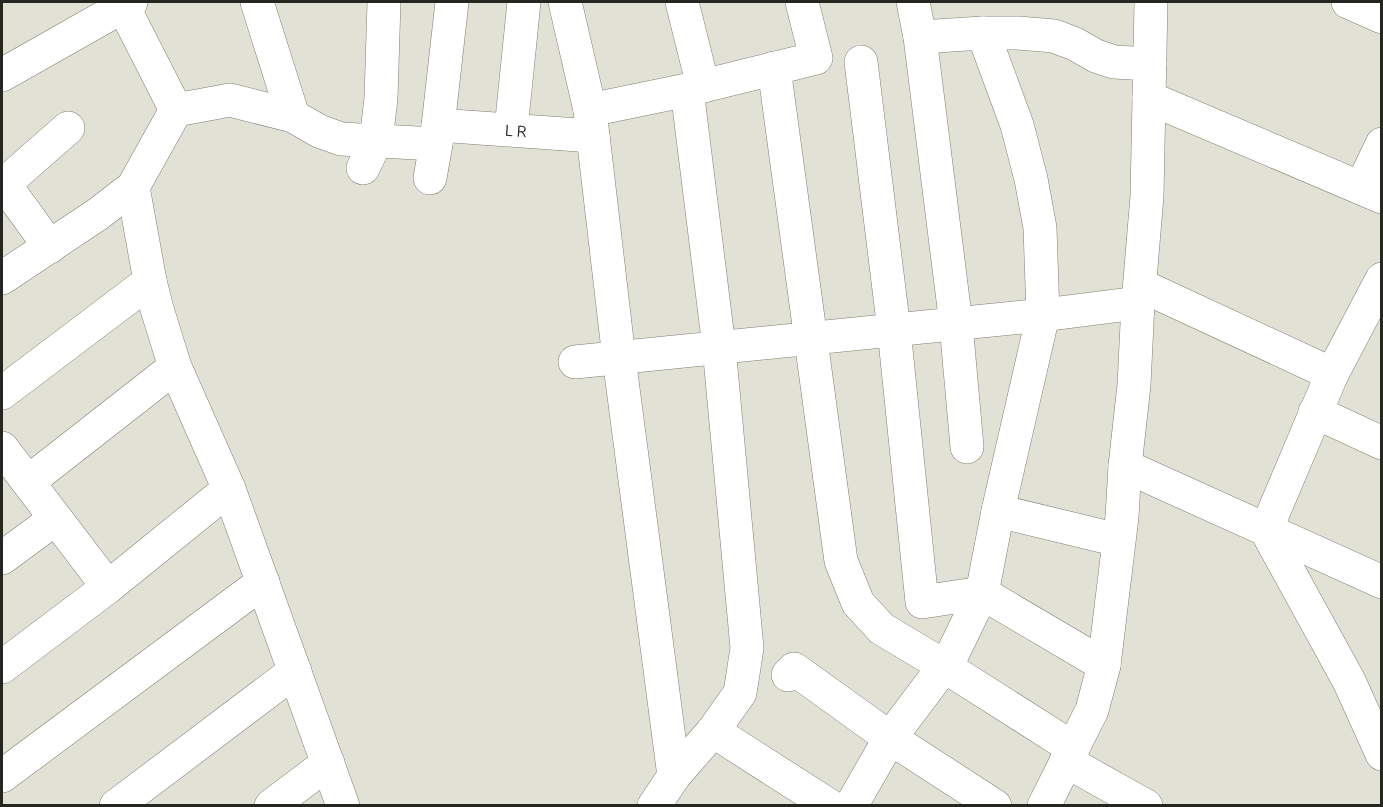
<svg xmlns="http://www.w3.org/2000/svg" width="1383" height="807" viewBox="0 0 1383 807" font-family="Ubuntu,sans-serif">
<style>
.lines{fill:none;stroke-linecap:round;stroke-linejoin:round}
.minor-casing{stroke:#7e7f72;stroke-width:34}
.minor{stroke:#fff;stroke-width:33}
.labels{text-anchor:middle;stroke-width:4.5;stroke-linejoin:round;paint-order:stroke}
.street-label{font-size:16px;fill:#262621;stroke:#fff}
</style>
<rect width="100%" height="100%" fill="#e1e2d5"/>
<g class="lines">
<defs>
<g id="minor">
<path d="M257 2 293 116"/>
<path d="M565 2 590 110 619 358 674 776"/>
<path d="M682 2 703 86"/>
<path d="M913 2 920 37 956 324 967 447"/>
<path d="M1348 2 1382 17"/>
<path d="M123 6 176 110"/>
<path d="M920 37 983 33H1018L1054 36 1075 44 1096 56 1114 62 1150 64"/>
<path d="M861 62 894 330 922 602 982 593 1104 665"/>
<path d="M774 68 841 561 858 603 882 629 944 666 1073 748"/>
<path d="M2 75 131 2"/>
<path d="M1149 98 1382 197"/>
<path d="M590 110 687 90 816 58 802 2"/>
<path id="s1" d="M438 125 593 136"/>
<path d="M511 129 524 2"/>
<path d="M363 168 376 141 381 98 384 2"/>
<path d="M430 178 436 144 452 2"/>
<path d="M2 181 50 247"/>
<path d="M2 186 68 128"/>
<path d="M1361 188 1382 144"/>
<path d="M2 278 98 214 133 187"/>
<path d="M1382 279 1332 374 1266 530 1349 681 1382 754"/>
<path d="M1140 285 1332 374"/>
<path d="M575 362 1043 315 1138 303"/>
<path d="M2 393 150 281"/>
<path d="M1315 412 1382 443"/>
<path d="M2 448 108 587"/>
<path d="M1125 466 1382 582"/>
<path d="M28 482 175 367"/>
<path d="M998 511 1118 540"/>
<path d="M2 558 55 519"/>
<path d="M2 667 108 587 229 489"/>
<path d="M788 675 794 669 890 738 995 806"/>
<path d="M713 731 830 806"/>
<path d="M1066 761 1146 806"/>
<path d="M2 776 263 582"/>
<path d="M116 806 295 671"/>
<path d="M271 806 328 763"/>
<path d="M343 806 229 489 175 367 157 309 150 281 133 187 176 110 230 100 293 116 319 131 341 139 436 144"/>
<path d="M654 806 674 776 713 731 740 693 747 648 719 347 687 90"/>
<path d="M851 806 890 738 951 657 982 593 998 511 1043 315 1040 228 1031 179 1017 125 983 33"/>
<path d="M1044 806 1092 710 1104 665 1122 517 1125 466 1134 385 1138 303 1147 196 1151 2"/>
</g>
</defs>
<!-- minor casing -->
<use href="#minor" class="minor-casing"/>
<!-- minor -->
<use href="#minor" class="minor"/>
</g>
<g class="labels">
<!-- street labels -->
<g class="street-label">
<text dy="6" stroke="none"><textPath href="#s1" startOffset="78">L R</textPath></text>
</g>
</g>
<!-- border -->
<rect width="1383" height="807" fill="none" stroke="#262621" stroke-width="6"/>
</svg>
